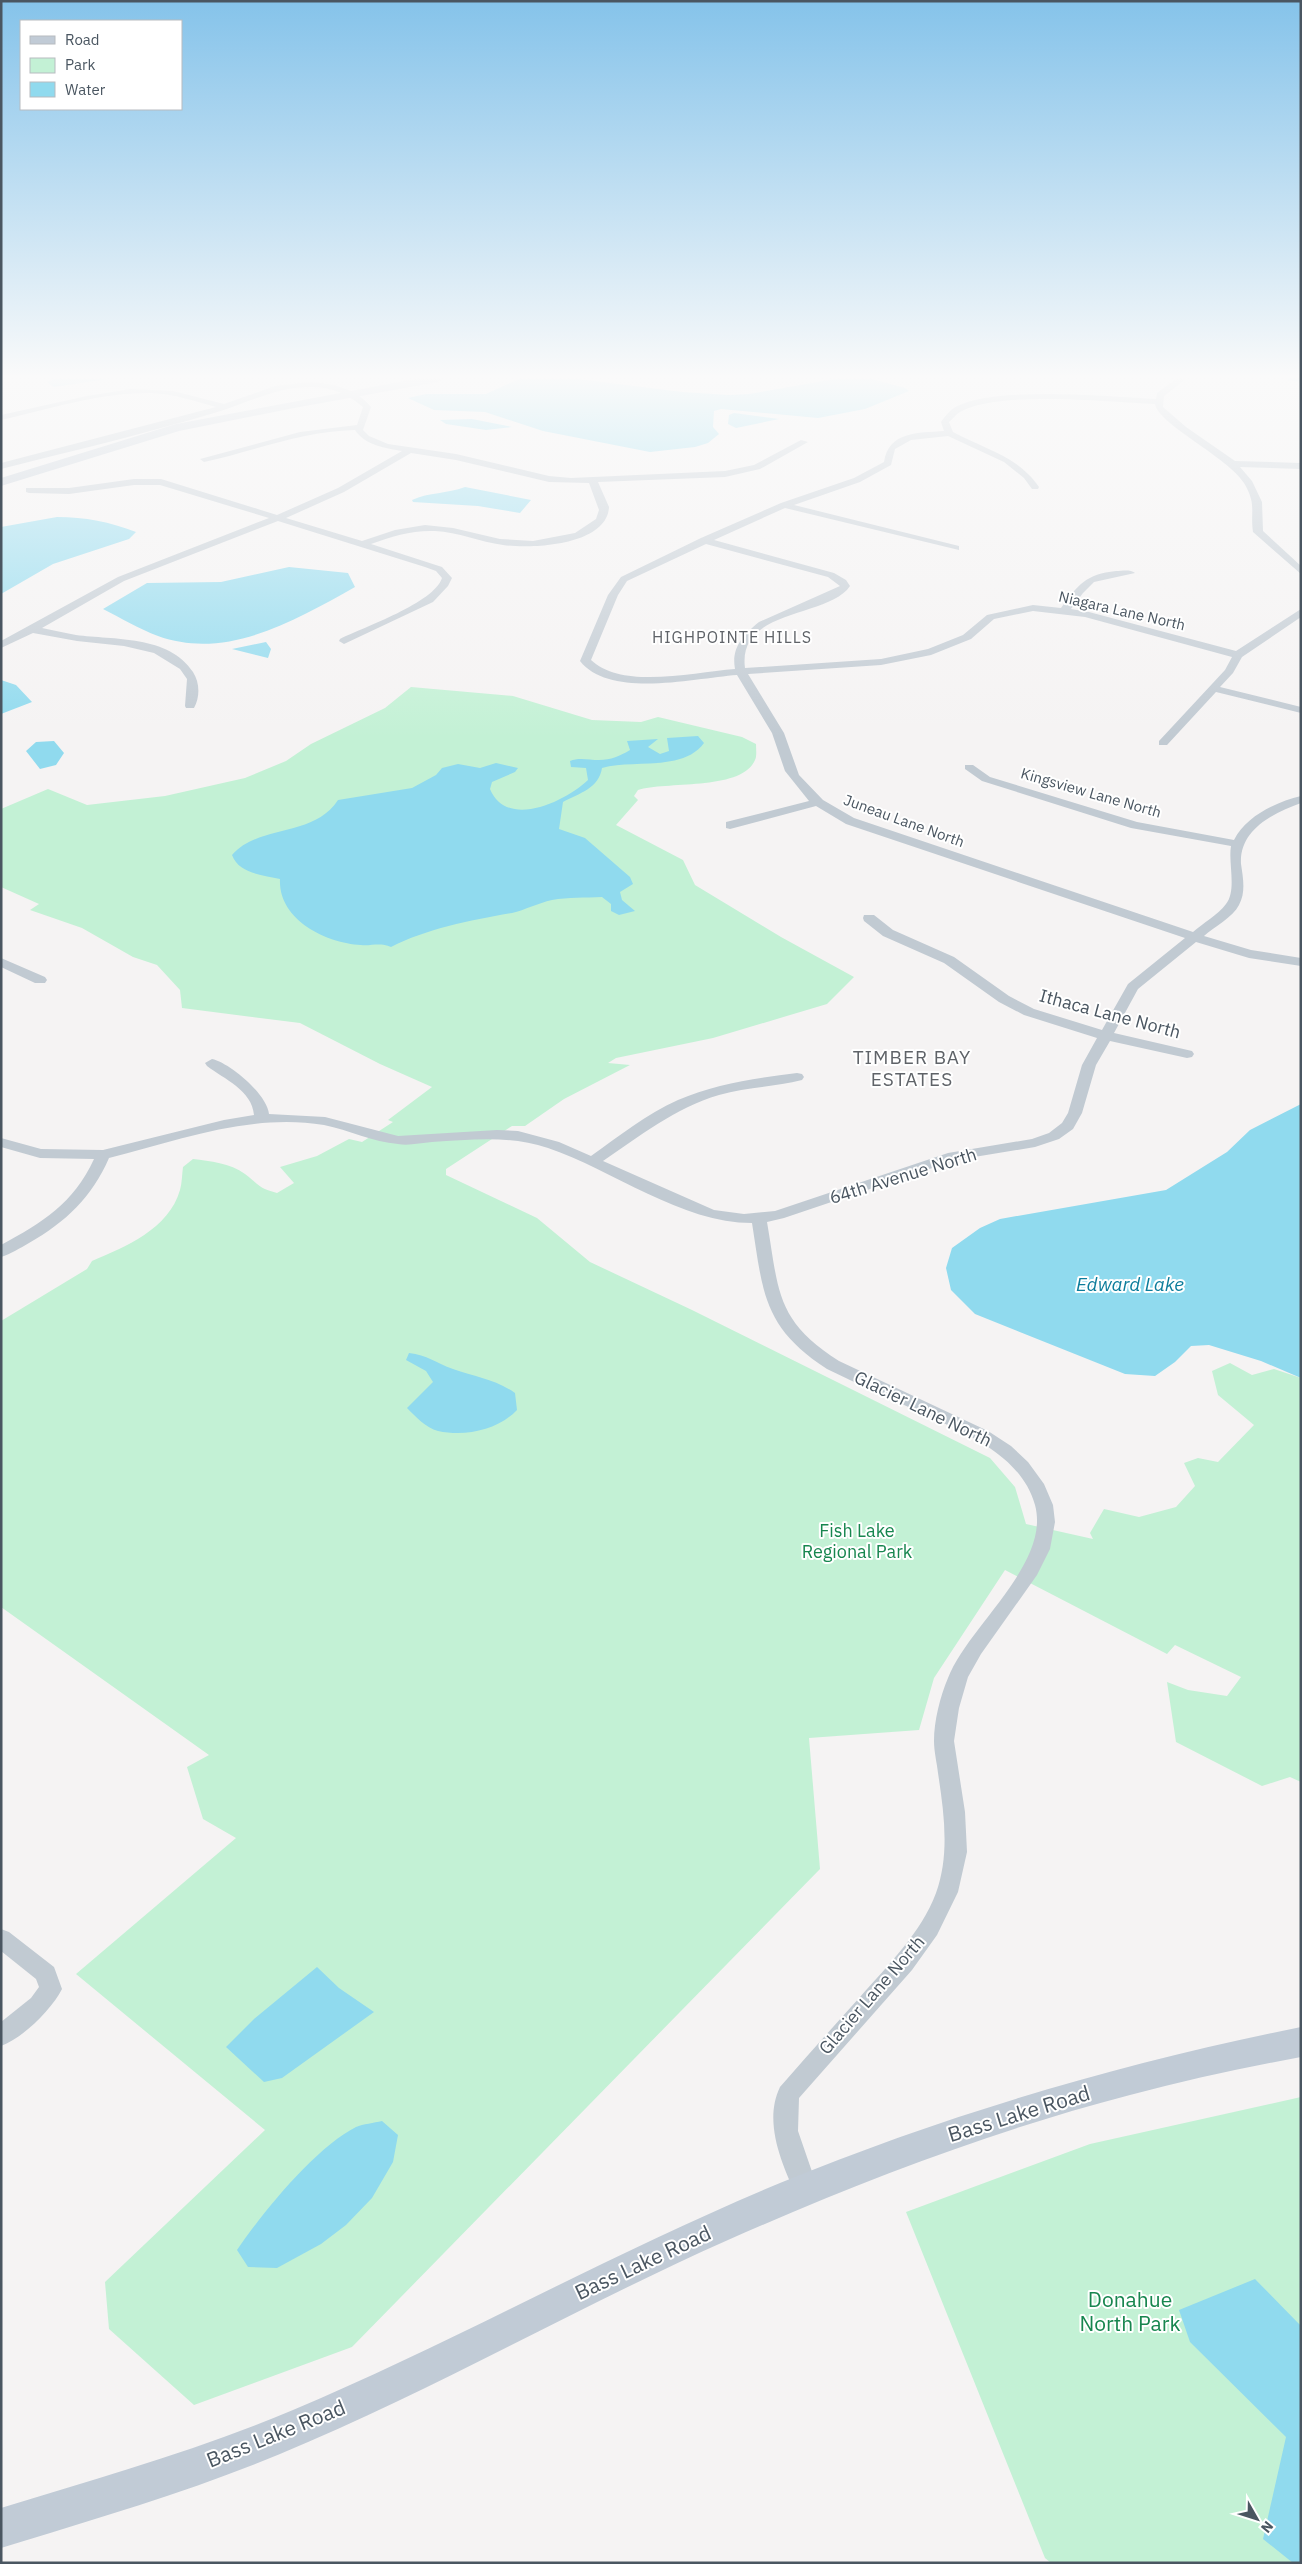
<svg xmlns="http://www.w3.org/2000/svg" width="1302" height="2564" viewBox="0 0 1302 2564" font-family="'IBM Plex Sans',sans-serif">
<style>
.green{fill:#c3f1d5}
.water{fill:#90daee}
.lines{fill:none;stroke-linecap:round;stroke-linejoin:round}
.stream{stroke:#90daee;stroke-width:2.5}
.street{fill:#c1cad2;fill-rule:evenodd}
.secondary{fill:#c1cbd6;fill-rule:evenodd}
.labels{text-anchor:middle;stroke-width:4;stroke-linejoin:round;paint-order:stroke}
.far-street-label{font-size:15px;fill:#4a5661;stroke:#fff}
.far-neighbourhood-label{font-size:16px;letter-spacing:1px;fill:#5f6368;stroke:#fff}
.street-label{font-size:18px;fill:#4a5661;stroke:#fff}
.park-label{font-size:18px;fill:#17864f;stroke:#fff}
.neighbourhood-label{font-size:19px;letter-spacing:1px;fill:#5f6368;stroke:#fff}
.water-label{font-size:19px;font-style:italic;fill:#0c7c9b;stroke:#fff}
.near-street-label{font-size:21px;fill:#4a5661;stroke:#fff}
.near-park-label{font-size:21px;fill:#17864f;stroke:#fff}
</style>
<rect width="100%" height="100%" fill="#f5f3f3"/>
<!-- green -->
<path class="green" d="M411 687 513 696 592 720 641 722 658 717 742 737 756 744C756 749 757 756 755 760 742 791 666 781 638 790L634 796 638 800 616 825 683 860 695 885 781 937 854 977 827 1004 713 1038 616 1058 608 1063 630 1065 564 1099 525 1126H512L446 1169V1175L537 1218 590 1262 692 1310 990 1458 1015 1487 1026 1524 1093 1539 1090 1533 1104 1509 1139 1517 1176 1507 1195 1486 1184 1463 1198 1458 1218 1462 1254 1425 1218 1395 1212 1371 1230 1363 1252 1375 1274 1369 1301 1378V1782L1290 1777 1262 1786 1176 1742 1167 1682 1188 1690 1227 1696 1241 1677 1175 1645 1167 1654 1005 1570 934 1678 919 1730 809 1738 820 1869 352 2347 194 2405 109 2329 105 2282 265 2130 76 1974 236 1838 203 1819 187 1767 209 1755 1 1607V1321L87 1269 92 1261C125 1247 169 1229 180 1190 182 1183 182 1174 183 1167L193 1159C210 1161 230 1163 245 1174 260 1185 257 1188 277 1193L294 1183 280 1167 317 1156 349 1139 362 1142 393 1122 388 1120 432 1087 380 1064 300 1023 182 1008 180 990 157 965 133 957 82 928 30 910 39 904 1 887V809L48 789 87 805 165 796 245 778 286 761 311 744 385 708Z
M1301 2097V2563H1051L1045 2558 906 2212 1090 2144Z"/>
<!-- water -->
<path class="water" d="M55 379H108L54 387 47 382Z
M519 379H578L682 392 729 395 749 394 835 379H872L905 388 909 391 865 409 818 418 721 409 714 411 713 427 719 434 708 443 695 447 650 452 543 431 485 412 434 410 408 398 426 394H486Z
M734 413 779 419 736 428 728 424 729 415Z
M472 419 512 427 486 430 446 424 440 420Z
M465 487 531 500 520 513 478 506 413 502 412 500C429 492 447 494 465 487Z
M57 517C85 517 110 522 136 532L129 539 53 564 1 594V527Z
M289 567 348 573 355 587C296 620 227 661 158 636 139 629 121 618 103 609L147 583 221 582Z
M266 642 271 649 268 658 232 649Z
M1 680 16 685 32 702 1 714Z
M698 736 704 743C683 772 633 759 602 768 599 788 580 793 563 802L559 829 585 838 630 877 633 884 620 892 622 900 635 911 619 915 611 911V904L602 897C586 898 568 897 552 900 538 903 525 910 512 913 472 920 426 929 391 947 380 942 372 946 361 945 325 943 278 919 280 879 263 875 239 874 232 855 259 824 313 838 338 800L412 788 436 775 442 768 458 764 480 768 496 763 518 768 515 772 492 782 490 789C507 830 566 801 588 780L586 768 571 767 570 761C579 757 589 760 599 760 611 760 620 756 630 750L627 741 658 739 648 747 660 754 669 751 667 738Z
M54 741 64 753 56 765 40 769 26 751 36 742Z
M1301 1104V1378L1261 1361 1209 1345 1191 1346 1175 1362 1155 1376 1125 1374 975 1314 951 1290 946 1268 952 1248 980 1228 1000 1219 1166 1190 1227 1152 1250 1130Z
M409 1353C427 1355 436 1363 453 1369 475 1377 495 1379 515 1393L517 1410C498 1430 466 1437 438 1431 426 1428 415 1416 407 1408L433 1382 426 1371 406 1360Z
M317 1967 339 1988 374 2012 282 2078 264 2082 226 2047 254 2019Z
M382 2121 398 2135 393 2162 372 2198 346 2225 321 2244 277 2268 248 2267 237 2250C262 2213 316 2147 356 2127 363 2124 374 2123 382 2121Z
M1255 2279 1301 2326V2563H1293L1263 2539 1286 2437 1190 2342 1179 2310Z"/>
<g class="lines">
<!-- stream -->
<path class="stream" d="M1289 379 1301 381"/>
<!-- street -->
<path class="street" d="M1176 379H1186L1164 396 1163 407 1186 427 1235 461 1301 463V469L1240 467 1252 481 1262 502 1263 531 1301 566V574L1253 532C1250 511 1257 505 1244 483 1229 458 1158 424 1155 404 1111 402 996 390 960 412 956 414 953 419 949 422L953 432C984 449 1018 456 1039 487L1038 489H1032L1024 478 1004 462 948 436 911 440 895 449 891 465 860 482 794 505 959 546V550L785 508 714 540 834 573 846 580 850 586C829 618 737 608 745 668L881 659 928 649 963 635 987 615 1033 605 1061 608C1078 585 1086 574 1116 571 1122 571 1130 569 1135 573L1094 582 1083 593 1071 609 1089 612 1236 651 1301 609V617L1242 657 1233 673 1220 687 1301 707V713L1216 692 1167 745H1159V741L1225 670 1232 657 1085 617 1033 611 994 619 971 639 931 655 881 665 748 674 784 733 799 775 823 800 854 818 1193 932C1203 923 1218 915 1226 904 1237 890 1228 863 1231 846L1131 828 982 781 965 769V765H973L990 777 1137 822 1234 840C1246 816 1276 802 1301 796V803C1273 813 1239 830 1241 864 1243 878 1246 892 1239 905 1233 917 1214 927 1204 936L1251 950 1301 958V966L1249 958 1196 942 1138 989 1114 1033 1192 1051 1194 1054 1192 1057 1187 1058 1110 1041 1096 1065 1082 1113 1073 1129 1059 1139 1035 1147 956 1160 784 1218 767 1222C779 1291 775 1320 839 1361L988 1431 1011 1446 1028 1462 1044 1484 1053 1505 1055 1522 1050 1549 1037 1575 981 1654 968 1677 959 1708 954 1741 965 1812 967 1852 958 1892 937 1935 912 1970 799 2098 798 2131 818 2189 815 2197 806 2200 797 2197C782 2164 763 2122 780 2087 806 2057 833 2027 860 1997 888 1965 921 1933 936 1893 950 1854 944 1813 938 1773 937 1763 934 1752 934 1741 934 1721 940 1697 948 1678 968 1626 1051 1564 1035 1505 1020 1452 959 1431 915 1410 886 1397 856 1383 827 1369 763 1327 763 1293 752 1223 681 1223 613 1170 548 1148 509 1135 471 1140 432 1142 421 1143 408 1146 398 1144 373 1142 349 1130 324 1125 251 1113 179 1140 109 1158 92 1197 66 1222 29 1243 20 1248 11 1254 1 1257V1245C43 1222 73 1204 94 1159L40 1158 1 1147V1138L41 1149 103 1150 224 1120 254 1115C252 1090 224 1079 207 1066L205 1063 212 1059C230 1063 267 1094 269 1114L325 1117 398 1136 497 1130 518 1131 559 1142 591 1156C619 1136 647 1114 678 1100 715 1084 757 1078 797 1073L802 1074 804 1077 802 1080C775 1087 746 1087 719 1095 675 1108 640 1136 603 1161L714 1210 744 1214 775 1211 948 1153 1032 1139 1049 1133 1062 1123 1068 1113 1082 1065 1097 1038 1024 1015 999 1002 944 963 883 936 864 921 863 918 864 915H874L893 930 954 957 1009 996 1034 1009 1102 1030 1128 984 1185 938 846 824 816 806 730 829 726 828V822L809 801 785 771 772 733 737 675C695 678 610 699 580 661L608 595 621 577 701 538 781 503 854 478 884 462C889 431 918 433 944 431L941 422C944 418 949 411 954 408 991 385 1110 397 1156 399L1157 393ZM706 544 828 577 840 586 759 622C743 635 731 648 735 669 694 672 623 690 591 660L618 595 627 581Z
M311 382C334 384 355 388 371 407L363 430 369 436 388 444 456 454 549 476 571 478 725 471 754 465 801 440 808 442 760 469 725 477 598 482 609 507C607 546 530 549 503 545 480 542 458 532 435 531 413 530 392 536 371 544L442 567 452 578 448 586 433 602 344 644 339 641 340 639C364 627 434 603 442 578L436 571 425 567 278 521 124 581 42 628C53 630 64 633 76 635 113 640 169 635 193 672 200 683 200 697 194 708H186L185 706 187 679 180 669 154 653 124 646 77 641 33 633 1 648V641L118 577 269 518 160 485H134L69 494 29 493 26 492V488H69L134 479H161L277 515 338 488 402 451C384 448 365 445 355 430 303 431 254 451 204 462L200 459 300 432 357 425 363 407C348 394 332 387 312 387 277 386 246 404 214 413 144 434 72 451 1 469V463L216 407C195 401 174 394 152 393 101 392 50 409 1 420V415L87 396 131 389 173 391 224 404 275 386ZM411 453 456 460 549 482 589 483 599 510 596 519 575 533 533 541 500 539 453 528 425 525 395 530 362 541 286 518 344 492Z
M1 958 45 977 47 980 45 983H35L1 967Z
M1 1929 9 1932 54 1967 62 1989C52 2009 23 2038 1 2046V2022L31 1998 39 1987 36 1979 1 1951Z"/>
<!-- secondary -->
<path class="secondary" d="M415 379H443L438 382 294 408 179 431 1 486V478L176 424Z
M1301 2027V2057C1243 2068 1186 2080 1130 2095 992 2131 859 2182 728 2240 577 2307 433 2391 280 2454 189 2492 95 2519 1 2548V2508C99 2478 198 2450 293 2410 458 2340 614 2252 780 2183 948 2114 1122 2063 1301 2027Z"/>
</g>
<!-- sky -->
<linearGradient id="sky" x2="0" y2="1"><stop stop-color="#85c3ea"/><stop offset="0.51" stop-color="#fafafa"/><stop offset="1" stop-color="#fafafa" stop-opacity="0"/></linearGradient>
<rect width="1302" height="738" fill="url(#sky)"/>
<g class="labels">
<!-- far-street labels -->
<g class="far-street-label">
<text transform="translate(1122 611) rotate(13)" y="5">Niagara Lane North</text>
<text transform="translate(1091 793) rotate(16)" y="5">Kingsview Lane North</text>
<text transform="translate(904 821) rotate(20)" y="5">Juneau Lane North</text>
</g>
<!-- far-neighbourhood labels -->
<g class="far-neighbourhood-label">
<text x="732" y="643">HIGHPOINTE HILLS</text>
</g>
<!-- street labels -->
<g class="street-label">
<text transform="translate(1110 1014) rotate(15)" y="6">Ithaca Lane North</text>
<text transform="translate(903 1176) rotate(-17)" y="6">64th Avenue North</text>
<text transform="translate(923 1409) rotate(26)" y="6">Glacier Lane North</text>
<text transform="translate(872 1995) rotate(-49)" y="6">Glacier Lane North</text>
</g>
<!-- park labels -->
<g class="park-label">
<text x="857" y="1537">Fish Lake<tspan x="857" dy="21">Regional Park</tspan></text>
</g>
<!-- neighbourhood labels -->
<g class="neighbourhood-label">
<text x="912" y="1064">TIMBER BAY<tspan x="912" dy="22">ESTATES</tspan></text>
</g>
<!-- water labels -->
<g class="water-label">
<text x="1130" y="1291">Edward Lake</text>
</g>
<!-- near-street labels -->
<g class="near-street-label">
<text transform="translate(1019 2114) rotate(-17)" y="7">Bass Lake Road</text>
<text transform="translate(643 2263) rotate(-25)" y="7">Bass Lake Road</text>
<text transform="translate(276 2434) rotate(-22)" y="7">Bass Lake Road</text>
</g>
<!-- near-park labels -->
<g class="near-park-label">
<text x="1130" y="2307">Donahue<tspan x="1130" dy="24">North Park</tspan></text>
</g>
</g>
<!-- border -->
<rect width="1302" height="2564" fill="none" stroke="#4a5661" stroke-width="5"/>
<!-- legend -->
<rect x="20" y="20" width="162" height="90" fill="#ffffff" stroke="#b7bbc0"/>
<rect x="30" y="36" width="25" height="8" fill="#c1cbd6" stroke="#b7bbc0"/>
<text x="65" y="45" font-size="15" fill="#4a5661">Road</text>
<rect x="30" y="58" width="25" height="15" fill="#c3f1d5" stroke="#b7bbc0"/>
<text x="65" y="70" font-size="15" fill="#4a5661">Park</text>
<rect x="30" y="82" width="25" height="15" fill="#90daee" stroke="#b7bbc0"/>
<text x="65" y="95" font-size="15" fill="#4a5661">Water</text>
<!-- north arrow -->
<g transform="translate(1257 2519) rotate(129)" stroke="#ffffff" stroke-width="4" paint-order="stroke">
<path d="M0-4L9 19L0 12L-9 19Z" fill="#4a5661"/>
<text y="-8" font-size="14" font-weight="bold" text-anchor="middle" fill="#4a5661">N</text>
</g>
</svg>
